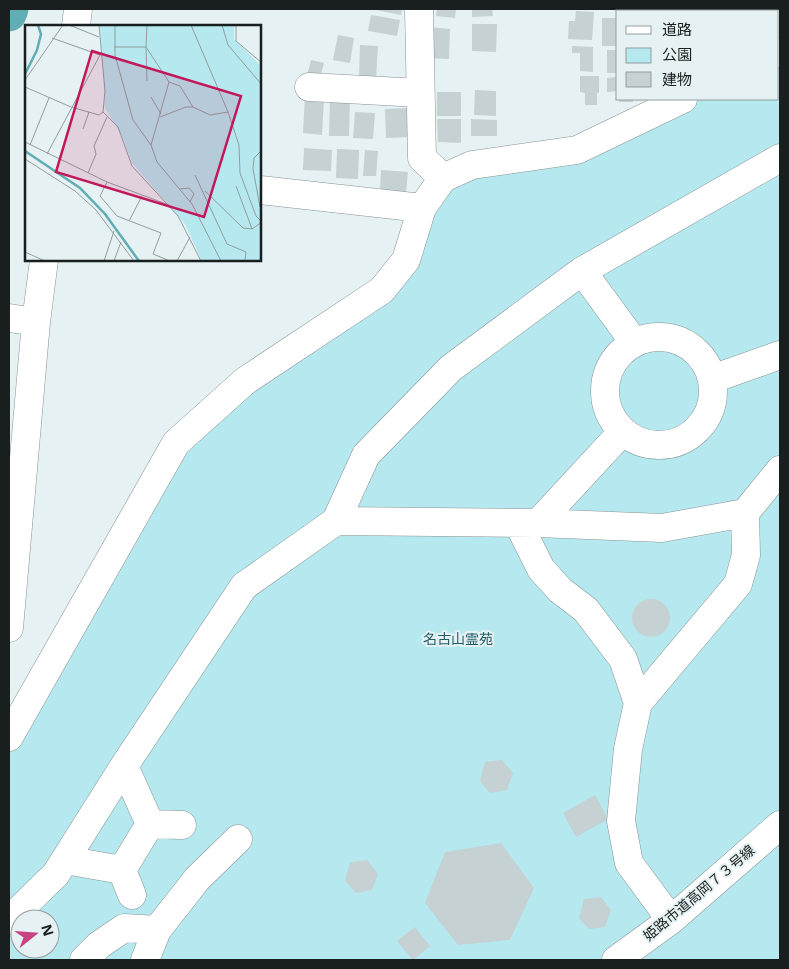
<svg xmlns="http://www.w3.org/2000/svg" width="789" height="969" viewBox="0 0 789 969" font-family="'Noto Sans','Noto Sans JP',sans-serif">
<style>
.green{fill:#b5e9ef;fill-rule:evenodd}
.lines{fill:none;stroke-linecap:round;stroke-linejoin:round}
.river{stroke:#61adb5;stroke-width:35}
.building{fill:#c5d1d2}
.minor-casing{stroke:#889394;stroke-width:29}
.minor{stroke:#fff;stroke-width:28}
.labels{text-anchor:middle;stroke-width:4;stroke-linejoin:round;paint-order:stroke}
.park-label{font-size:14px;fill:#1f5e64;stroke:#e5f1f3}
.street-label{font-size:14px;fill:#191e1e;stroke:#e5f1f3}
.inset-river{fill:none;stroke:#61adb5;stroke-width:2.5}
.inset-road{fill:none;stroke:#939d9e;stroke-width:1}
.view{fill:#c2185b;fill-opacity:0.15;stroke:#c2185b;stroke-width:2.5}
.inset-edge{fill:none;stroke:#191e1e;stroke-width:2.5}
</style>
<rect width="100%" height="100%" fill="#e5f1f3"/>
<!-- green -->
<path class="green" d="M780 63V960H9V753L135 524 196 441 236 401 326 339 429 220 449 192 470 179 595 150 698 99H778V64ZM20 919H50V949H20Z"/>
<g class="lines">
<!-- river -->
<path class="river" d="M9 14 11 9"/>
</g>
<!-- building -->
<path class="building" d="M371 9H402L401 15Z
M437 9H456L455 18 436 16Z
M472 9H492L493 16 472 17Z
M737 9H777V11H737Z
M576 11 594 12 592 40 568 39 569 21H575Z
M371 15 400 20 397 36 368 31Z
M602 18H618V46H602Z
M472 24H497L496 52 472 51Z
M428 27 450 29 449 59 426 58Z
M338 35 354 38 350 63 333 60Z
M360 45 378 46 376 79 359 78Z
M572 46 593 47V72L580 71V53H572Z
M607 50H618V73H607Z
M311 60 324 63 320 79 307 76Z
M580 76H599V93H597V105H585V93L580 92Z
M618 77V91L607 92V78Z
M475 90 496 91V116L474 115Z
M437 92H461V116H437Z
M305 96 324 98 322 135 303 133Z
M330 98 350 99 349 136H329Z
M619 99H633V102H619Z
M409 108 410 137 386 138 385 109Z
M355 112 375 113 373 139 353 138Z
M437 119H461V143L438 142Z
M471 119 497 120V136H471Z
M304 148 332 150 331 171 303 170Z
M337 149 359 150 358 179 336 178Z
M365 150 378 151 376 176H363Z
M381 170 408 172 406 193 380 192Z
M632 618a19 19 0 1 1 38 0a19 19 0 1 1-38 0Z
M502 760 513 773 507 790 490 793 480 781 485 762Z
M595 795 608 819 576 837 563 813Z
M501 843 534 888 510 940 458 945 425 903 445 852Z
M367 860 378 874 372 890 356 893 345 881 350 862Z
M601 897 611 910 605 927 589 929 579 918 584 899Z
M415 927 430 946 413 960 397 941Z"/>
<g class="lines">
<defs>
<path id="minor" d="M419 9 422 158 443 178
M631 9 645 11
M76 26 78 9
M778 53 780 52
M309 87 420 93
M260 190 422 208
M582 271 634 342
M9 318 36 322
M605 391a54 54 0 1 1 108 0a54 54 0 1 1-108 0Z
M712 379 780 355
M336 521 538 523 662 528 745 513 780 470
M518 523 541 569 560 590 586 610 623 659 638 703 628 749 621 821 629 863 671 920
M538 523 623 431
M9 628 36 322 44 260
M638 703 738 584 746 555 745 513
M9 737 176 443 245 381 382 290 406 260 422 208 443 178 472 165 577 150 683 99
M150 824 182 825
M65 860 122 870 150 824 124 766
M122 870 132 895
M9 920 56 874 124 766 244 586 336 521 366 455 451 368 582 271 780 158
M84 960 99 945 124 928 157 930 197 879 238 839
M145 960 157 930
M616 960 671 920 780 825"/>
</defs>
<!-- minor casing -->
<use href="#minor" class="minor-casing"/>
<!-- minor -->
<use href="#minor" class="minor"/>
</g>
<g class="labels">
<!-- park labels -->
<g class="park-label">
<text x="458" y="644">名古山霊苑</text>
</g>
<!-- street labels -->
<g class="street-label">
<text transform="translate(699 893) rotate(-40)" y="5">姫路市道高岡７３号線</text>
</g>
</g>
<!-- overview -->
<g transform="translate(25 25)">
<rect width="236" height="236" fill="#e5f1f3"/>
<path d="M75 0H209V14L236 41V236H177L160 199 107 138 98 113 80 83Z" fill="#b5e9ef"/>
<path class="inset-river" d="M0 49 12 25 16 9 13 0M0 126 55 163 80 189 114 236"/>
<path class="inset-road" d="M44 0 74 12M74 0 80 66 78 87 93 102 107 141 153 191 176 236M90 0V30L108 95 126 120 132 137 167 179 196 236M122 0 121 22 144 57 126 120M166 0 203 87 214 120 215 148 231 191 237 197M197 0 203 20 237 60M211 0V16L237 38M89 22H121L122 56M0 55 38 0M144 57 155 61 168 82M0 62 46 82 74 90 78 87M126 72 136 89M135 92 161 82H168L185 90 203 87M58 104 64 87M0 117 82 157 144 180M5 120 24 73M22 129 75 30 27 13M0 134 50 166 71 185 109 236M63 148 71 129 69 121 82 92M170 150 202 219 221 227 220 236M82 157 75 171 92 191 136 208 128 229 145 236M211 161 227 204M154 164 164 163 169 169 165 177M180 166 218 203 227 204 237 197M235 182 228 144 229 133 237 125M104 196 117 171M0 227 20 236M79 236 89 206M89 236 96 217M152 236 165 212"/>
<path class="view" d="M67 26 216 71 179 192 31 147Z"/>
<rect width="236" height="236" class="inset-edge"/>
</g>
<!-- border -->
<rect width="789" height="969" fill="none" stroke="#191e1e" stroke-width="20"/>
<!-- legend -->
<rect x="616" y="10" width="162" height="90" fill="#e5f1f3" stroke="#939d9e"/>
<rect x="626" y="26" width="25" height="8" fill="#ffffff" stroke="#939d9e"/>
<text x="662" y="35" font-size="15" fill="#191e1e">道路</text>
<rect x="626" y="48" width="25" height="15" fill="#b5e9ef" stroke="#939d9e"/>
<text x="662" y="60" font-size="15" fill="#191e1e">公園</text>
<rect x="626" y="72" width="25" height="15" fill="#c5d1d2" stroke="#939d9e"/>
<text x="662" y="85" font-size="15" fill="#191e1e">建物</text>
<!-- north arrow -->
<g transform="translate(35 934) rotate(73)"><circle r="24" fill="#e5f1f3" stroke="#939d9e"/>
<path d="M0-4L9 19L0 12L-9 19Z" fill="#c94384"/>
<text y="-8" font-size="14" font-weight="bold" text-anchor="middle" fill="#191e1e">N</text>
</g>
</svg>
